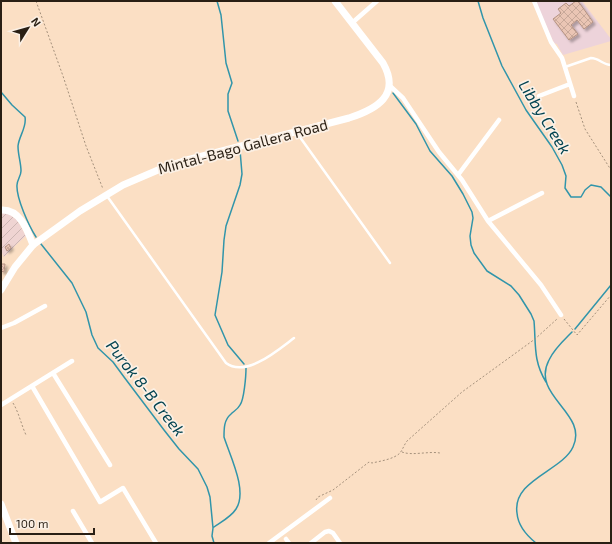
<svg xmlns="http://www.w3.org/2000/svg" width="612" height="544" viewBox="0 0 612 544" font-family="'Exo 2',sans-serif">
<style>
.commercial{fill:#edd3da}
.industrial{fill:url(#industrial-furrows)}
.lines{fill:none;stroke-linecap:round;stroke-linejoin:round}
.stream{stroke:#3195aa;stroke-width:1.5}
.building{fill:url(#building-cross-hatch);stroke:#b49282;filter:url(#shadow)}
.path{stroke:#a5917c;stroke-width:1;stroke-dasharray:2 2;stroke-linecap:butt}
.lane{stroke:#fff;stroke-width:2.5}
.street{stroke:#fff;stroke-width:4.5}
.secondary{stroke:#fff;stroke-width:7}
.primary{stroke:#fff;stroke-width:7}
.labels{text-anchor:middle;stroke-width:3.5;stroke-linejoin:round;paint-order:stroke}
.street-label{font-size:15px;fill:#291f14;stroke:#fbf0e5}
.water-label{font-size:16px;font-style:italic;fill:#024351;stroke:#fbf0e5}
</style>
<defs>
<pattern id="industrial-furrows" width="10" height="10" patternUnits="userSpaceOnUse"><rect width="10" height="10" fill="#efd4d2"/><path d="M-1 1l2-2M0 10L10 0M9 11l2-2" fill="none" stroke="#cdb6b3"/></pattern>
<pattern id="building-cross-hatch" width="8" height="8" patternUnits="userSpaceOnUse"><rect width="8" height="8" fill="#eac5b4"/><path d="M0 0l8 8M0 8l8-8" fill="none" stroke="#c9a99a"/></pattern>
<filter id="shadow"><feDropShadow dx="2.5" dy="2.5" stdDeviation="1" flood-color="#0004"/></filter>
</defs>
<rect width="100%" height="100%" fill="#fbdfc4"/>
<!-- commercial -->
<path class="commercial" d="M542 1H582L611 39V41L563 55 557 44 554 43 536 2Z"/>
<!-- industrial -->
<path class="industrial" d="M1 212 8 213 17 220 26 236 17 244 4 257 1 251Z"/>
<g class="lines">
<!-- stream -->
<path class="stream" d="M217 1 221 15 226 63 232 83 228 94V111L238 141
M478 1 483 18 502 66 526 110 552 147 562 165 566 176 565 188 571 197H581L585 190 591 185 601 187 611 197
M1 92 12 105 25 117C27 127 19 136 18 146 18 155 21 163 21 171 21 176 17 180 17 185 16 198 29 226 36 237
M393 93 416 124 430 151 452 176 463 194 472 212 473 218 470 236 471 245 474 253 487 271 511 286 519 295 531 314 534 321C536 344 533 361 546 382
M240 150 242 174 240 185 226 226 224 240 222 272 215 315 228 345 244 364
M41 244 72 283 86 312 92 335 98 348 113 362 124 377 164 430 179 449 198 469 207 487 210 497 213 528 212 536 214 543
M575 329 611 285
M214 527C221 522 231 517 236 509 248 491 230 456 224 437 224 428 224 420 231 414 234 411 238 409 240 405 244 400 246 376 246 368
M536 543C526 535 518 526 517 513 512 480 562 471 573 447 589 413 530 396 549 360 554 349 564 340 572 332"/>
</g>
<!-- building -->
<path class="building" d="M576 1H578L593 22 584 29 577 20 571 25 578 34 569 40 553 19 561 13 558 9 566 3 569 6Z
M9 244 11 248 7 251 5 247Z
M1 264H5L4 272 1 271Z"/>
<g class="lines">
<!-- path -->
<path class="path" d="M36 1 63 76 86 146 103 189
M576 102 585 129 611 170
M564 319 577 335 611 295
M13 403C19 413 21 424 26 435
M402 452C412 456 428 451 440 453
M316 500 318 497 333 490 369 462 372 463C381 461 394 459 400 453 403 449 404 445 407 441L462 392 535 339 557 319"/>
<!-- lane -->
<path class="lane" d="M565 67 591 58C599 58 603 65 611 65
M297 133 390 263
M107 196 226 363C246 378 278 350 294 338"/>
<!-- street -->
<path class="street" d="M534 1 551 42 562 58 574 96
M352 23 377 1
M389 85 403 98 439 152 462 180 488 221 541 285 561 315
M539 96 570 84
M458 175 499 120
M488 221 542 193
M1 328 14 323 45 306
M53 373 110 465
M32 386 100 502 123 488 156 543
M1 405 72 361
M73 511 92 543
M286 539 289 543
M269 543 330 498
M311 543 325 532 329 531 333 533 340 543"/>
<!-- secondary -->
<path class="secondary" d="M1 210C20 209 27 229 33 245"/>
<!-- primary -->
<path class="primary" d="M1 290 15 267 33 245 80 211 123 185 165 167 187 160 349 118C377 109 401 95 383 63L335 1
M1 504 16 543"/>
</g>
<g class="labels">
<!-- street labels -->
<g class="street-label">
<text transform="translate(243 147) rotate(-15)" y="5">Mintal-Bago Gallera Road</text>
</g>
<!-- water labels -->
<g class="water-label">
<text transform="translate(545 117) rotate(58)" y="6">Libby Creek</text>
<text transform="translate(146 388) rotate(52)" y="6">Purok 8-B Creek</text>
</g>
</g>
<!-- border -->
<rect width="612" height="544" fill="none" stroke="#291f14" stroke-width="4"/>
<!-- north arrow -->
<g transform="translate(28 28) rotate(53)" stroke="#fbf0e5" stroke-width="3" paint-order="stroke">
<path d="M0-3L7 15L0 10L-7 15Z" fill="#291f14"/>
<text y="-6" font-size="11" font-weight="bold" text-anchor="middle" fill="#291f14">N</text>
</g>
<!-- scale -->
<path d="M10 528v6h84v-6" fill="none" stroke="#291f14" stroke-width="2"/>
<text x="16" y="528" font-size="12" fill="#291f14" stroke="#fbf0e5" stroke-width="3" paint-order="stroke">100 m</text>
</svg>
